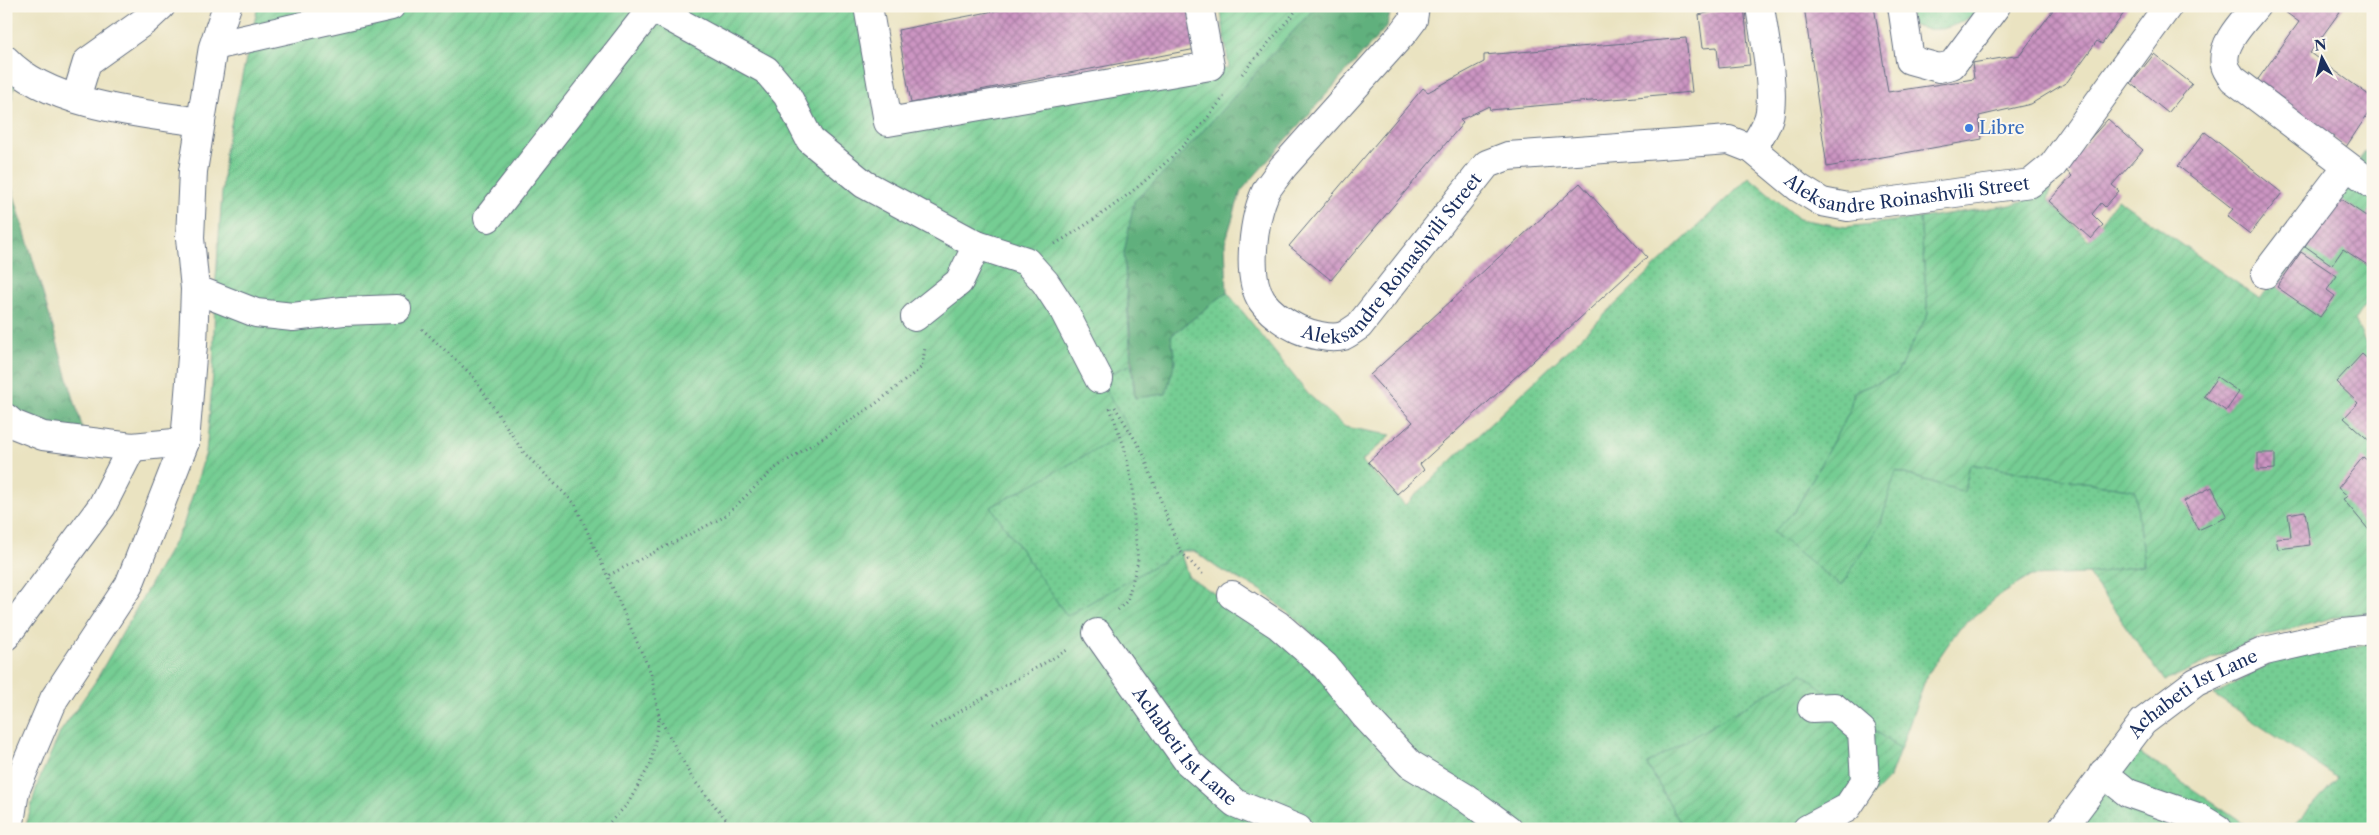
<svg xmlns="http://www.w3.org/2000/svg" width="2379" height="835" viewBox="0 0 2379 835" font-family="'Libre Caslon Text',serif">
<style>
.grass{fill:url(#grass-dots);stroke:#487e78}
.forest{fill:url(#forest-crowns);stroke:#3e706e}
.garden{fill:url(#garden-furrows);stroke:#487e78}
.building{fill:url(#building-cross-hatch)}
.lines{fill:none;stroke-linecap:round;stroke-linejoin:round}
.minor-casing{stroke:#636e81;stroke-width:30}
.path{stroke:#636e81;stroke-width:3;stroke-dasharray:1 4;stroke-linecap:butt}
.minor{stroke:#fff;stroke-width:28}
.shop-dot{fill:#3f7fe0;stroke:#fbf7ec;stroke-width:2}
.labels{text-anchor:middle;stroke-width:4;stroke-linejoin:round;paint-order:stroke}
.shop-label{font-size:18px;fill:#366cbe;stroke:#fbf7ec;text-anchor:start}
.street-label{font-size:18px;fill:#1b2f5e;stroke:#fbf7ec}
</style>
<defs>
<pattern id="grass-dots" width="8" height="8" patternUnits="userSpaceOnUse" patternTransform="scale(1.25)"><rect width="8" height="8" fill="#75cd93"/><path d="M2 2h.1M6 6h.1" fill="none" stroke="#65b081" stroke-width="1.8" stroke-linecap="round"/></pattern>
<pattern id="forest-crowns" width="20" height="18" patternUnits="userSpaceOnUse" patternTransform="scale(1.25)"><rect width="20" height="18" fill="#60b07d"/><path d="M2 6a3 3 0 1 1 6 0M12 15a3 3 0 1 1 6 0" fill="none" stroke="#4e906a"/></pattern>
<pattern id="garden-furrows" width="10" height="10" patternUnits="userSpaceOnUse" patternTransform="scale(1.25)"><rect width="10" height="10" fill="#75cd93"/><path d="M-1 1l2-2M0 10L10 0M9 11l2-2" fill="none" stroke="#65b081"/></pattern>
<pattern id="building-cross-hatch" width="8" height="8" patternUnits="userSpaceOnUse" patternTransform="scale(1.25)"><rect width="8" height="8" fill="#cc95c2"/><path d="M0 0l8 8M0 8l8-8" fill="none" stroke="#a57aa1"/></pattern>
</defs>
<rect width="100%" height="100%" fill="#fbf7ec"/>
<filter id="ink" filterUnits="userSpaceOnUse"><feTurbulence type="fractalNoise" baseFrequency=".02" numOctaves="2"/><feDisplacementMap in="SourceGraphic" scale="10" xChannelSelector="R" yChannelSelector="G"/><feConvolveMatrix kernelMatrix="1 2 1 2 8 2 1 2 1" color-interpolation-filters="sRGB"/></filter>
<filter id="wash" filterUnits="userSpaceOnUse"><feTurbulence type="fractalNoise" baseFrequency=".0096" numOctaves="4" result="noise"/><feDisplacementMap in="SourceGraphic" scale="20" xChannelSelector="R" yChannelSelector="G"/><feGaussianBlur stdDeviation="1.12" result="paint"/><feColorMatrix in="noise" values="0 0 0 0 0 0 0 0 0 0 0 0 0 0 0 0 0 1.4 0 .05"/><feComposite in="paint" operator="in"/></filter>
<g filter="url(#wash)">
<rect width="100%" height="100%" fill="#eae3c1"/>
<!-- grass -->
<path class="grass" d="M1649 6H1695L1650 12Z
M1908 6H1986C1963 23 1940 37 1912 25Z
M1749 177 1799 219 1846 227 1920 218 1928 314 1896 375 1854 392 1849 412 1795 511 1773 533 1881 522 1895 471 1964 492 1970 464 2135 490 2144 565 2088 574 2031 576 2000 595 1958 630 1927 675 1900 750 1871 727 1647 764 1684 829H1524L1411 750 1355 686 1327 649 1297 620 1261 590 1219 569 1194 551H1180L1067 616 991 507 1129 431 1099 379 1131 364 1135 398 1175 361 1171 336 1227 292 1308 394 1345 427 1391 435 1362 461 1405 505Z
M2373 643V829H2291L2338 778 2214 695 2276 660Z
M2134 749 2251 829H2073Z"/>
<!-- forest -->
<path class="forest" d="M1316 6H1392L1387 26 1241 191 1225 243 1227 292 1171 336 1175 361 1166 394 1135 398 1124 253 1134 201 1170 167Z
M6 60 18 73 6 121Z
M2373 142V173L2358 161Z
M6 168 86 440 6 418Z"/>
<!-- garden -->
<path class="garden" d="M258 6H856L879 132 1229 68 1220 6H1316L1170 167 1134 201 1124 253 1131 364 1099 379 1130 431 991 507 1067 616 1180 551 1188 576 1263 626 1489 829H1326L1263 805 1250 829H25L38 782 61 731 95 682 183 526 206 452 213 374 215 292 225 151Z
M2055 174 2048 200 2089 240 2117 199 2260 299 2350 182 2373 197V293L2355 321 2373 358V612L2332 618 2261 637 2165 681 2088 574 2144 565 2135 490 1970 464 1964 492 1896 471 1881 522 1841 586 1773 532 1795 511 1849 412 1854 392 1896 375 1928 314 1920 218 2011 205 2043 193Z
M1802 673 1900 750 1890 777 1861 807 1807 829H1684L1647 764Z"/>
<g id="blocks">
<!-- building -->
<path class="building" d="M1019 6H1188L1196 49 911 103 898 30Z
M1734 6H1744L1750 65 1719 68 1717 47 1703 48 1699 15Z
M1804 6H1874L1888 92 1974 79 1972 63 2020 55 2056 6H2129L2102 44 2097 41 2067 82 2031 104 1979 116 1982 139 1827 167Z
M2277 6H2344L2310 53 2373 98V106L2346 147 2256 82 2299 22Z
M1686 38 1692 92 1490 110 1489 106 1460 120 1463 123 1331 280 1289 246 1423 88 1428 92 1484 62V55Z
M2154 54 2192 84 2168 113 2131 83Z
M2108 119 2143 150 2112 185 2119 191 2105 207 2101 203 2092 214 2103 225 2091 239 2049 201 2072 176 2063 168Z
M2205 132 2282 193 2250 234 2227 216 2233 209 2178 166Z
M1580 183 1647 257 1420 464 1424 470 1397 494 1368 462 1413 422 1370 375Z
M2338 197 2366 216 2369 210 2373 213V261L2369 266 2343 249 2332 265 2305 246Z
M2301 252 2337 276 2327 290 2335 296 2320 317 2277 287Z
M2362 354 2373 364V444L2344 418 2358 403 2336 382Z
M2217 377 2239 392 2226 411 2204 396Z
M2258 453H2275V469L2258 470Z
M2363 457 2373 465V535L2343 499 2348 496 2338 488Z
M2212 487 2227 517 2198 530 2184 501Z
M2305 511 2310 545 2278 549 2276 538 2291 537 2288 514Z"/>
</g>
</g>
<g filter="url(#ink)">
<use href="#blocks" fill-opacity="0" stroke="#636e81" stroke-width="1"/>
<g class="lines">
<defs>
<g id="minor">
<path d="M649 6 766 70 787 95 810 140 864 184 977 245 1026 261 1045 282 1064 311 1099 379"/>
<path d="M868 6 888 122 1210 66 1199 6"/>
<path id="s1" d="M1415 6 1413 20 1404 32 1283 167C1278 174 1272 182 1267 189 1254 215 1245 276 1262 301 1271 314 1284 322 1298 329 1309 334 1331 340 1343 336 1348 334 1354 329 1359 326L1487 164 1508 156 1729 140 1752 149 1799 188 1822 202 1848 207 2031 183 2053 165 2168 6"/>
<path d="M1902 6 1910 60 1939 68 1952 65 1996 6"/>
<path d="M2256 6C2244 21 2220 44 2225 65 2226 70 2230 75 2233 79L2373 185"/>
<path d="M214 46 391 6"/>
<path d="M6 60C48 105 143 114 201 122"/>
<path d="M76 98 87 62 146 20 161 6"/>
<path d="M1752 149C1759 137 1769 124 1770 111 1774 82 1764 36 1760 6"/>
<path d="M488 218 652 8"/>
<path d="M2265 274 2347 166"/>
<path d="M195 289 256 313 293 317 343 311 397 309"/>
<path d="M915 317 959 282 977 245"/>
<path d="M6 418 13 424 43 436 132 447 185 442"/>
<path d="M1232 595 1278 625 1325 666 1365 716 1410 764 1466 798 1508 829"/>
<path id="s2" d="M1097 633 1188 762 1235 803 1298 829"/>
<path d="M6 636 102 506 132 447"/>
<path d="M2103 773 2128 793 2200 818 2218 829"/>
<path d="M9 829 15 791 54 699 129 585 185 442 193 345 195 289 190 238 193 171 213 47 227 6"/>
<path d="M1807 829 1847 808 1865 781 1862 731 1834 707 1812 708"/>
<path id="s3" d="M2062 829 2143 722 2196 682 2265 651 2343 633 2373 630"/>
</g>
</defs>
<!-- minor casing -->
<use href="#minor" class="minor-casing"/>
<!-- path -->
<path class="path" d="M1242 74 1300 6
M1055 244C1104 215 1154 178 1193 135 1204 123 1214 109 1224 97
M422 329 472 375 524 453 575 504 651 673 659 717 692 778 734 829
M1115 407 1142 451 1180 551 1205 577
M1110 408 1124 446 1133 488 1134 523 1138 561 1127 601 1118 610
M609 575 724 517 774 469 874 405 922 367 925 348
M931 728 1069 649
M603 829 627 805 651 763 659 718"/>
<!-- minor -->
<use href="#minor" class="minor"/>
</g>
</g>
<!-- markers -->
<circle class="shop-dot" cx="1969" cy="128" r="5"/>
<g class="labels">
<!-- shop labels -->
<g class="shop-label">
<text x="1979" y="134">Libre</text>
</g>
<!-- street labels -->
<g class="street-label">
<text dy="6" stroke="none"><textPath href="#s1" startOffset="1111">Aleksandre Roinashvili Street</textPath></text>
<text dy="6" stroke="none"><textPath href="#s1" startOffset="530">Aleksandre Roinashvili Street</textPath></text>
<text dy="6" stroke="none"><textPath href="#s3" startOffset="192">Achabeti 1st Lane</textPath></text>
<text dy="6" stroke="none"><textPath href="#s2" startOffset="144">Achabeti 1st Lane</textPath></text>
</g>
</g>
<!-- margin -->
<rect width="2379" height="835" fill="none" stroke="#fbf7ec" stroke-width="25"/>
<!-- north arrow -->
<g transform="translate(2322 58) rotate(353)" stroke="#fbf7ec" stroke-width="4" paint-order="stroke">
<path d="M0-4L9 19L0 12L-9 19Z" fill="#1b2f5e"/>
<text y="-8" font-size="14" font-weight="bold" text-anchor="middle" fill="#1b2f5e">N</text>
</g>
</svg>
